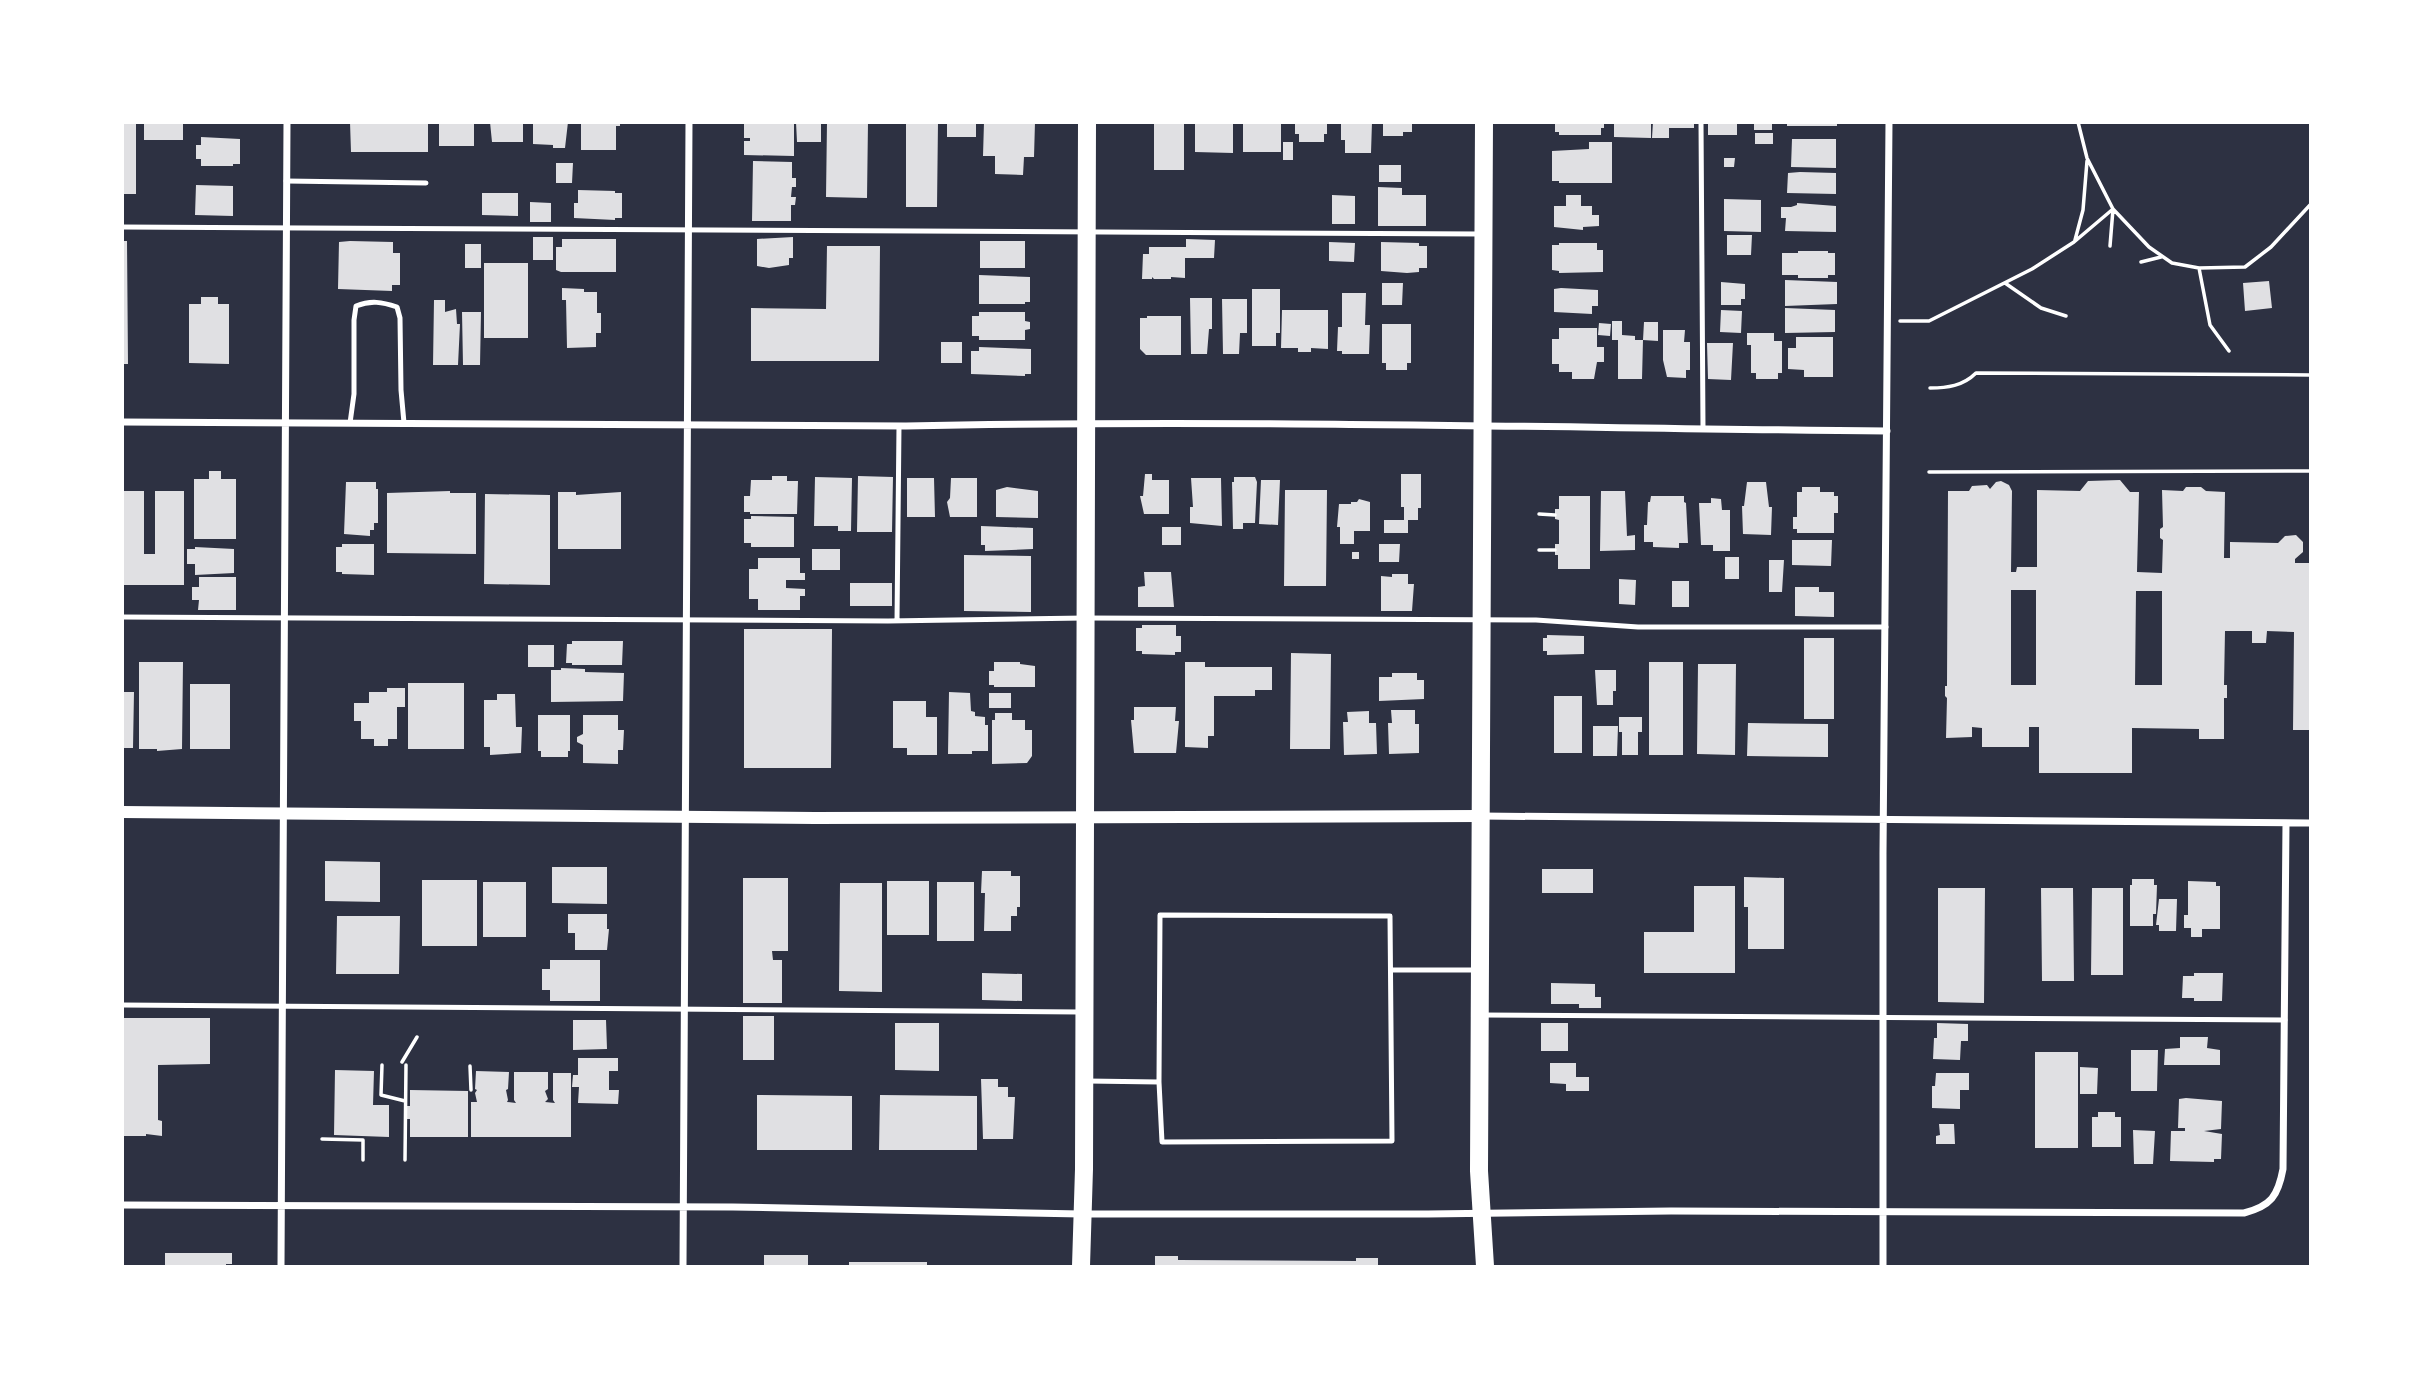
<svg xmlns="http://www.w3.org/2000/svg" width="2433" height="1389" viewBox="0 0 2433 1389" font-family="Montserrat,sans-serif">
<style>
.building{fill:#e0e0e3;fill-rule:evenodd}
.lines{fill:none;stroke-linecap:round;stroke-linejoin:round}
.path{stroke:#fff;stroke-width:3.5}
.service{stroke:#fff;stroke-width:5}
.minor{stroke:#fff;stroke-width:7}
.tertiary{stroke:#fff;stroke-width:12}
.primary{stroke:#fff;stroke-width:18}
</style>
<rect width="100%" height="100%" fill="#2d3142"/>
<!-- building -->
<path class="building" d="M122 122H136V194H122Z
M144 122H183V140H144Z
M350 122H428V152H351Z
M439 122H474V146H439Z
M490 122H523V142H492Z
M533 122H568L565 148H553V145L533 144Z
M581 122H620V126H616V150H581Z
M750 122H794V156L744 155V141H750V138H744V124H750Z
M796 122 821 123V142H797Z
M827 122H868L867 198 826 197Z
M906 122H938L937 207H906Z
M947 122H976V137H947Z
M984 122H1035L1034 157H1024L1023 175 995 174V156H983Z
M1154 122H1184V170H1154Z
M1195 122H1233V153L1195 152Z
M1243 122H1281V152H1243Z
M1295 122H1327V134H1324V142H1299V134H1295Z
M1341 122H1372L1371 153H1345V140H1341Z
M1383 122H1412V132H1403V136H1383Z
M1555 122H1604V128H1601V135H1559V132H1555Z
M1614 122H1651V138L1614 137Z
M1653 122H1694V128H1669V138H1652Z
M1708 122H1737V135H1708Z
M1754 122H1772V130H1754Z
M1787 122H1837V126H1787Z
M1755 133H1773V144H1755Z
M201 137 240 139V164H233V166H201V159H196V145H201Z
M1792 139H1836V168L1791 167Z
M1283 142H1293V160H1283Z
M1589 142H1612V183H1559V181H1552V151L1589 149Z
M1724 158H1735L1734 167H1724Z
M753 161 792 162V178H796V187H792L791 197H796L795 205H791V221H752Z
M556 163H573L572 183H556Z
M1379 165H1401V182H1379Z
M1800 172 1836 173V194L1787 193 1788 173Z
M196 185 233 186V216L195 215Z
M1378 187 1402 188V195H1426V226H1378Z
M578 190 615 191V193H622V218H615V220L574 218V203H578Z
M482 193H518V216L482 215Z
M1332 195 1355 196V224H1332Z
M1566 195H1581V206H1592V215H1599V226L1583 227V230L1554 227V206H1566Z
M1724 199 1761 200V232L1724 231Z
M530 202 551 203V222H530Z
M1797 203 1836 206V232L1785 231 1786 218H1781V207H1791L1797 205Z
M1727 235H1752L1751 255H1727Z
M533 237H553V260H533Z
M793 237V258H789V265L769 268 757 266V239Z
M562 239H616V272H561L556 270V247H562Z
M1186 239 1215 240 1214 258H1185V278L1171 277V279H1154L1152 277V279H1142L1143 254H1149V247H1186Z
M122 241H127L128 364H122Z
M350 241 393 242V253H400V285H392V291L338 289 339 242Z
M980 241H1025V268H980Z
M1329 242 1355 243 1354 262 1329 261Z
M1381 242 1419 243V246H1427V268H1419V272L1407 273 1381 271Z
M1559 243H1597V250H1603V272L1559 273V271L1552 270V245H1559Z
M465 244H481V268H465Z
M827 246H880L879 361H751V308L826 309Z
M1798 251H1828V253H1835V275H1828V278H1798V275H1782V253H1798Z
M484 263H528V338H484Z
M979 275 1030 277V302H1025V304H979Z
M1785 280 1837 282V304L1785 306Z
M2269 281 2272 308 2245 311 2243 283Z
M1721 282 1745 284V299H1741V305H1721Z
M1382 283H1403L1402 305H1382Z
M562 288 584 289V292H597V313H601V333H596V347L567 348 566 300H562Z
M1561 288 1598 290V306H1592V314L1554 312V289Z
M1252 289H1280V333H1276V346H1252Z
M1342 293H1366L1365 325H1370L1369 354H1342V351H1337L1338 327H1342Z
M201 297H218V304H229V364L189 363V304H201Z
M1190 298H1212V329H1209L1207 354H1191Z
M1222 299H1247V333H1240L1239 354H1223Z
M434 300H445V312L456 309 457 324H460L458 365H433Z
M1785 308 1835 310V332L1785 333Z
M1282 310H1328V349L1311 348V352H1298V348H1281Z
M1721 310 1742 311 1741 333 1720 332Z
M462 312H481L480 365H463Z
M979 312H1025V321L1030 322V329L1025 330V340H979V336H972V316H979Z
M1147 316H1181V355H1146L1140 349V318H1147Z
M1612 321H1622V335L1635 336V340H1643L1642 379H1618V340H1612Z
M1644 322H1658V341L1643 340Z
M1599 323 1611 324 1610 336 1598 335Z
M1382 324H1411V363H1407V370H1386V363H1382Z
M1559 328H1597V347H1604V362H1597L1594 379H1572V372H1559V364H1552V339H1559Z
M1663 330H1685L1684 342H1690V370H1686V378L1667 377 1663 360Z
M1747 333H1774V341H1782V373H1778V379H1756V373H1751V345H1747Z
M1796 337H1833V377H1804V370L1788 369V348H1796Z
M941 342H962V363H941Z
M1707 343H1733L1731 380 1708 379Z
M979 347 1031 349V374H1025V376L971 374V351H979Z
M209 471H221V479H236V539H194V479H209Z
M1145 474H1152V480H1169V514H1144L1140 496H1143Z
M1401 474H1421V508H1418V520H1408V533H1384V520H1404V507H1401Z
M772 476H787V481H798L797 514H750V512H744V496H750L751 480H772Z
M858 476 893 477 892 532H857Z
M815 477 852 478 851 531H838V526H814Z
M1234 477H1255L1257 482 1255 523H1243V529H1233L1232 482H1234Z
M907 478H934L935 517H907Z
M951 478H977V517H950L947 502 950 498Z
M1191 478H1221L1222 526 1190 523V507H1193Z
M1261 480H1280L1278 525 1259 524Z
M2120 480 2130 492H2139L2137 572 2162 573 2163 540 2160 538V529L2163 527 2162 490 2183 491 2186 487H2201L2206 491 2225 492 2224 558H2230V542L2278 543 2285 536 2296 535 2303 542V552L2295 559V563H2310V730H2293L2294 632 2267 631 2266 643H2252V631H2225L2224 685H2227V698H2224V739H2199V729L2132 728V773H2039V727H2029V747H1982V728L1972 727V737L1946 738 1947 698 1945 696V686H1947L1948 491H1969L1972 486 1987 485 1990 489 1996 482 2001 481 2009 485 2012 491 2011 572H2016L2017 567H2037V490L2080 491 2088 481ZM2011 590H2036V685H2011ZM2136 591H2162V685H2135Z
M346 482H376V489H378V523H374V530H370V536L344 534Z
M1747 482H1766L1769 507H1772L1771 535 1743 534 1742 506H1744Z
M1007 487 1038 491V518L996 517V490Z
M1802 487H1820V492H1834V496H1838V513H1834V533H1797V529H1793V517H1797V492H1802Z
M1285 490H1327L1326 586H1284Z
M122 491H144V554H155V491H184V585H122Z
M450 491V493H476V554L387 553V493Z
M1601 491H1625L1627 536 1635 535V550L1600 551Z
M558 492H576V495L621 492V549H558Z
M485 494 550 495V585L484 584Z
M1559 496H1590V569H1558V555H1555V544H1559V520L1555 519V509H1559Z
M1651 496H1684V502L1686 503 1688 543H1679V548L1653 547V542H1644V525H1647L1648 502H1650Z
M1711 498 1721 499 1722 510H1730V551H1713V545H1701L1699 503H1711Z
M1359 499 1370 502V531H1354V544H1340V527H1337L1339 504H1351V502H1357Z
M751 516 794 517V547H751V543H744V519H751Z
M981 526 1033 528V549L985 551V545H981Z
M1162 527H1181V545H1162Z
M1792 540H1832L1831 566 1792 565Z
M342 544H374V575L342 574V572H336V547H342Z
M1379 544H1400L1399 562H1379Z
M195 547 234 549V573L195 575V564H187V549H195Z
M812 549H840V570H812Z
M1352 552H1359V559H1352Z
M964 555 1031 556V612L964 611Z
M1725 557H1739V579H1725Z
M758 558H800V573H805V580H786V588L805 589V596H800V610H758V599H749V569H758Z
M1769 560H1784L1782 592H1769Z
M1144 572H1171L1174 607H1138V587L1145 586Z
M1392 574H1408V584H1414L1412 611H1381V576L1392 577Z
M199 577H236V610H198L199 600H192V587H199Z
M1619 579 1636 580 1635 605 1619 604Z
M1672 581H1689V607H1672Z
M850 583H892V606H850Z
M1795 587H1819V592H1834V617L1795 616Z
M1142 625H1176V636H1181V652H1175V655L1142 654V651H1136V628H1142Z
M744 629H832L831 768H744Z
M1547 635 1584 636V654L1547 655V651H1543V638H1547Z
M1804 638H1834V719H1804Z
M572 641H623L622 665H572V663H566L567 644H572Z
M528 645H554V667H528Z
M1291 653 1331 654 1330 749H1290Z
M139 662H183L182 749 157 751V749H139Z
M994 662H1020V664L1035 666V687H994V685H989V671H994Z
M1185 662H1205V667H1272V690H1255V696H1214V736H1208V748L1185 747Z
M1649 662H1683V755H1649Z
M1698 664H1736L1735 755 1697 754Z
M561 668 585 669V672L624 673 623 701 551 702V670H561Z
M1595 670H1616V691H1613V705H1597Z
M1392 673H1417V680H1424V699L1379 701V677H1392Z
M408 683H464V749H408Z
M190 684H230V749H190Z
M387 688H405V707H397V739H388V746H374V739H361V721H354V703H369V692H387Z
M122 692H134L133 748H122Z
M949 692 970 693 971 711 975 712V716L985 717V725H988V751H972V754H948Z
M989 693H1011V708H989Z
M497 694H515L516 727H522L521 753 490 755V747H484V700H497Z
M1554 696H1582V753H1554Z
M893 701H926V717H937V755H907V748H893Z
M1134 707H1176L1175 721H1179L1176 753H1134L1131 720H1134Z
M1391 710H1415V724H1419V753L1389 754 1388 723H1392Z
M1369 711V723H1376L1377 754 1344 755 1343 722H1348L1347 712Z
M995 713H1012V720H1025V730H1032V756L1027 763 992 764V720H995Z
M538 715H570V751H568V757H541V751H538Z
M583 715H618V730H624L623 750H618V764L583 763V745L577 742V737L583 734Z
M1619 717H1642V732H1638V755H1622V732H1619Z
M1748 723 1828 724V757L1747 756Z
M1593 726H1618L1617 756H1593Z
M325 861 380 862V902L325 901Z
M552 867H607V904L552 903Z
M1542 869H1593V893H1542Z
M982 871H1011V876H1020V907H1017V916H1011V931H984L985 893H981Z
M1744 877 1784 878V949H1748V907H1744Z
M743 878H788V951H772L773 960H782V1003H743Z
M2132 879H2154V885H2157L2156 914H2153V926H2130V885H2132Z
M422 880H477V946H422Z
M887 881H929V935H887Z
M2188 881 2216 882V886H2220V929H2202V937H2191V928H2184V915H2188Z
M483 882H526V937H483Z
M937 882H974V941H937Z
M840 883H882V992L839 991Z
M1694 886H1735V973H1644V932H1694Z
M1938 888H1985L1984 1003 1938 1002Z
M2041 888H2073L2074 981H2042Z
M2092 888H2123V975H2091Z
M2159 899H2177L2176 931H2159V925H2156Z
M568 914H607V929H609L607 950H575V933H568Z
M337 916H400L399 974H336Z
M550 960H600V1001H550V990H542V969H550Z
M982 973 1022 974V1001L982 1000Z
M2194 973H2223L2222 1001H2194V998H2182L2183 976H2194Z
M1551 983 1595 984V997H1601V1008H1579V1004H1551Z
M743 1016H774V1060H743Z
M122 1018H210V1064L158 1065V1120L162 1121V1136L146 1134V1136H122Z
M573 1020H606L607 1049 573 1050Z
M895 1023H939V1071L895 1070Z
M1541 1023H1568V1051H1541Z
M1937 1023 1968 1024V1041H1961L1960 1060 1933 1059 1934 1038H1937Z
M2180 1037H2208L2207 1048 2220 1050V1065H2164L2165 1049 2180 1048Z
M2131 1050H2158L2157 1091H2131Z
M2035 1052H2078V1148H2035Z
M578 1058H618V1071H609V1090H619L618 1104 578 1103 579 1087H572L573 1075H578Z
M1550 1063H1576V1077H1589V1091H1566V1084L1550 1083Z
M2080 1067 2098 1068 2097 1094H2080Z
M335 1070 374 1071 373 1105H389V1137L334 1135Z
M476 1071 509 1072 508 1089 506 1090 508 1100 507 1102 516 1103 514 1100V1072H548V1089L545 1091 548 1099 545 1102 555 1103 553 1100V1073H571V1137H471V1102H477L475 1093 477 1090 475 1089Z
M1936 1073H1969V1090H1960V1109L1932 1108V1086H1935Z
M981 1079H998V1087H1008V1097H1015L1013 1139H983Z
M410 1090 468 1091V1137H410V1119H405V1106H410Z
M757 1095 852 1096V1150H757Z
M880 1095 977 1096V1150H879Z
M2186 1098 2222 1101 2221 1129 2204 1131 2222 1134 2221 1159H2214V1162L2170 1161 2171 1131H2185V1128H2178L2179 1099Z
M2098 1112H2115V1117H2121V1147H2092V1117H2098Z
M1939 1124H1954L1955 1144H1936V1136L1940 1135Z
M2133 1130 2155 1131 2153 1164H2134Z
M165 1253H232V1264H226V1266H165Z
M764 1255H808V1266H764Z
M1155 1256H1178V1260L1356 1261V1258H1378V1266H1155Z
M849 1262H927V1266H849Z"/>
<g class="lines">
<!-- path -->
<path class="path" d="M2078 122 2087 158 2113 209 2149 247 2172 263 2199 268 2245 267 2271 247 2310 205
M2075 240 2083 210 2087 161
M2110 246 2113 209
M2141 262 2161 257
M2199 268 2210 325 2229 351
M2005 283 2041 308 2066 316
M1900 321H1929L2032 269 2074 242 2113 209
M1930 388C1947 388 1963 386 1976 373L2310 375
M1929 472 2310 471
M1539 514 1555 515
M1539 550H1555
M402 1062 417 1037
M382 1065 381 1095 405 1101
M470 1066 471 1090
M322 1139 363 1140V1160
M405 1160 406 1065"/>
<!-- service -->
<path class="service" d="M1701 122 1703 429
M286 181 426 183
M122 227 1481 234
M350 423 354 394V320L356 306C371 300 382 302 397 307L400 318 401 390 404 423
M122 617 888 621 1085 618 1536 620 1638 627H1886
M897 621 899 426
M1392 970H1476
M122 1005 1080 1012
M1483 1015 2285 1020
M1087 1081 1159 1082 1160 915 1390 916 1392 1141 1162 1142 1159 1082"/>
<!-- minor -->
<path class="minor" d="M122 422 906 426C1233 419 1560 428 1887 431
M1481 816C1758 816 2034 821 2310 823
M122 1205 733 1207 1081 1214H1428L1671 1211 2244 1213C2271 1206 2278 1196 2283 1169L2286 823
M281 1266 287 122
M683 1266 689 122
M1883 1266V854L1889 122"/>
<!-- tertiary -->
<path class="tertiary" d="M122 812 815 818 1481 816"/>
<!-- primary -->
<path class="primary" d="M1484 122 1479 1171 1485 1266
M1081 1266 1084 1169 1087 122"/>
</g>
<!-- border -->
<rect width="2433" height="1389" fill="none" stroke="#ffffff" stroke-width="248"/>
</svg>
